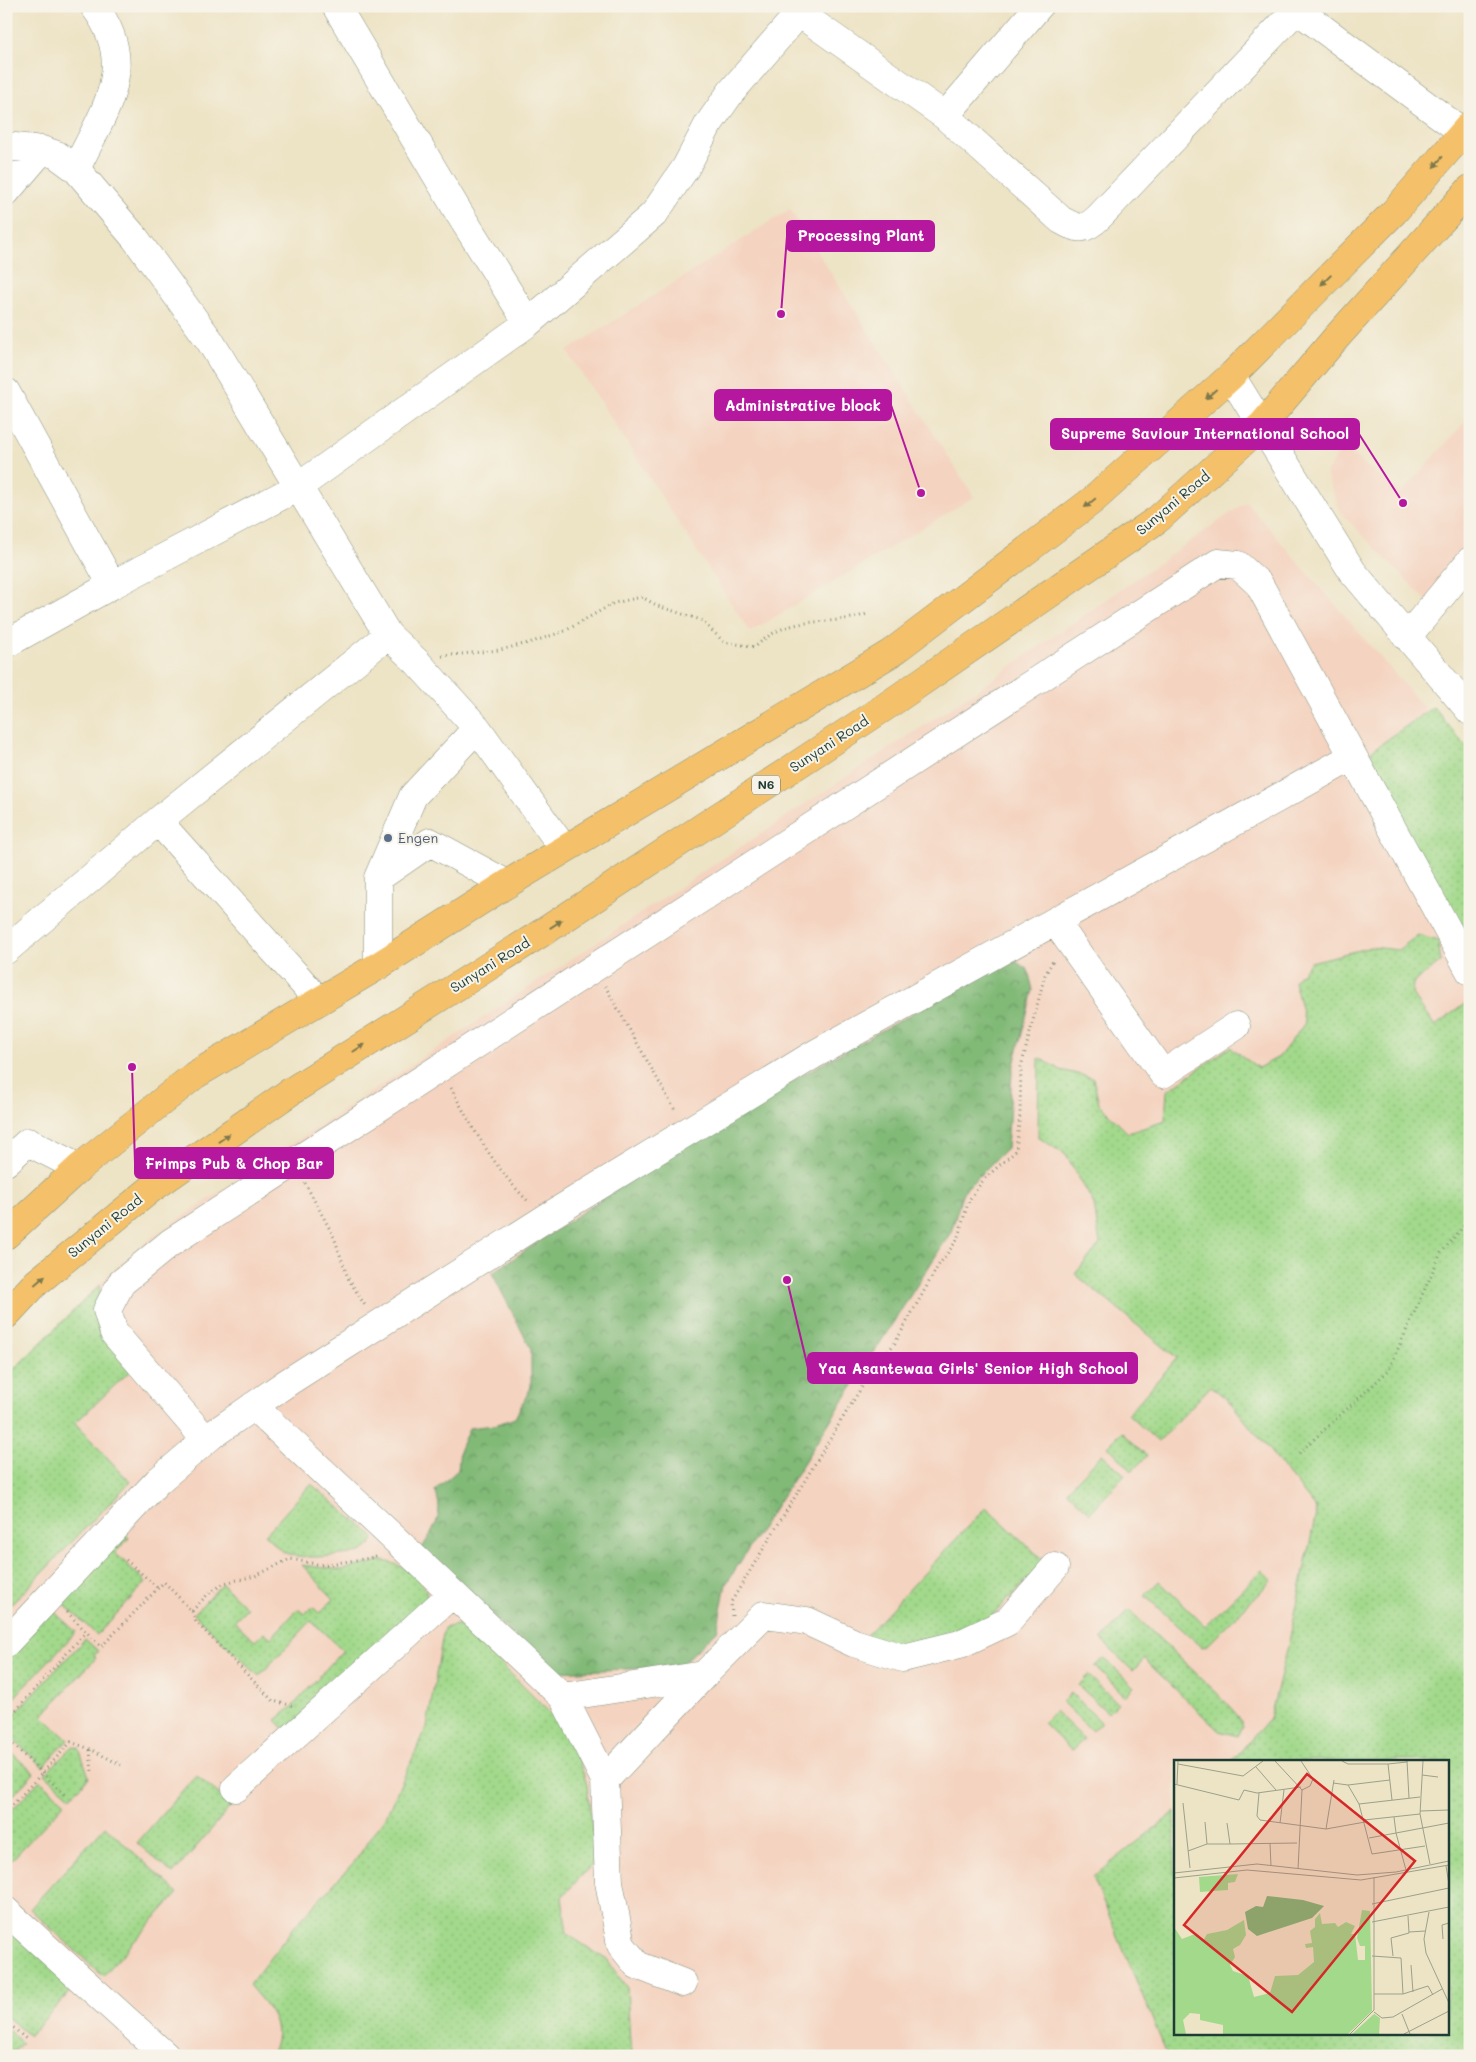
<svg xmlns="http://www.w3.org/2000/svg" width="1476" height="2062" viewBox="0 0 1476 2062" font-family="Mali,sans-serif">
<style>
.built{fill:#f4d3c0;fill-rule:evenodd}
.grass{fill:url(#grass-dots);stroke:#608b60}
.forest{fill:url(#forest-crowns);stroke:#507b56}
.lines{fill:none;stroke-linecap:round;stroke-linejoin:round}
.minor-casing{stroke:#86907c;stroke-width:29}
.major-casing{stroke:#86907c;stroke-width:29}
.path{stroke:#86907c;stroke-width:3;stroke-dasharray:1 4;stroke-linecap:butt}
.minor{stroke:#fff;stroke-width:28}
.major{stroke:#f4c16a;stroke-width:28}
.oneway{fill:#7f784c}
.service-dot{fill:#5c6f8a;stroke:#f7f3e8;stroke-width:2}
.labels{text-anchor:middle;stroke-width:4;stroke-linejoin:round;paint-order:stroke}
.shield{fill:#f7f3e8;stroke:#60746a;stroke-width:1}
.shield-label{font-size:12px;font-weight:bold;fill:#1f3d34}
.street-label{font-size:14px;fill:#1f3d34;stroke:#f7f3e8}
.service-label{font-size:14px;fill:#4e5e75;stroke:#f7f3e8;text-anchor:start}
.inset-road{fill:none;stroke:#9ba18b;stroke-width:1}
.view{fill:#d62828;fill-opacity:0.15;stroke:#d62828;stroke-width:2.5}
.inset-edge{fill:none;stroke:#1f3d34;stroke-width:2.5}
.leader{fill:none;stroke:#b5179e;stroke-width:2}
.callout-dot{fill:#b5179e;stroke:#f7f3e8;stroke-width:2}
.callout{fill:#b5179e;stroke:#b5179e;stroke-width:2}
.callout-label{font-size:15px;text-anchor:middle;font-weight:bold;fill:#fff}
</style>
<defs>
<pattern id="grass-dots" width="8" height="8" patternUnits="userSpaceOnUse" patternTransform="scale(1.25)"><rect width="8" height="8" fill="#a2d98b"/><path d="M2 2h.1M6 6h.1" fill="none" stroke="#8bbb79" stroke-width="1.8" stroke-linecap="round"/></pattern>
<pattern id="forest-crowns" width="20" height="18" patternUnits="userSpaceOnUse" patternTransform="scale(1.25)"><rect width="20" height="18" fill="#81b977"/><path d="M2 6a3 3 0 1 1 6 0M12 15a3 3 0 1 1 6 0" fill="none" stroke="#699862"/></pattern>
</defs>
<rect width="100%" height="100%" fill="#f7f3e8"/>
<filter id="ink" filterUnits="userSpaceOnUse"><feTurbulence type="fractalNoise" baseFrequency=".02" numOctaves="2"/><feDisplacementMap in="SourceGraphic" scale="10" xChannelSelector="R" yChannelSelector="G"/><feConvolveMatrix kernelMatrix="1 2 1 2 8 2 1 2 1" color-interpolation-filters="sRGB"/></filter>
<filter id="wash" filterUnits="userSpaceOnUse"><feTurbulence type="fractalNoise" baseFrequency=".0096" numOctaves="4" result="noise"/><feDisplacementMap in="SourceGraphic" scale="20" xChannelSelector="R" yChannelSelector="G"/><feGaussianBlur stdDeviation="1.12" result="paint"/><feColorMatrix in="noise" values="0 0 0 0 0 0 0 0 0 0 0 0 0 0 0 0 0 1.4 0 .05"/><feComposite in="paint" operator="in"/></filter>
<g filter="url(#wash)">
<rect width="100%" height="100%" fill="#ede3c5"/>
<!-- built -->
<path class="built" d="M790 209 974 497 750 632 567 351Z
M1470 416V549L1426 600 1340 512 1326 473 1343 447 1401 494Z
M1246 502 1470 761V2056H6V1377L109 1274 152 1237 976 691ZM1175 1761H1447V2033H1175Z"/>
<!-- grass -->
<path class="grass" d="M1433 707 1470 751V964L1363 757Z
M1418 935 1438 941 1441 962 1413 983 1412 994 1435 1026 1470 1000V2056H1165L1167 2054 1093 1877 1175 1812V2033H1447V1761H1232L1270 1718 1289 1642 1317 1509 1231 1403 1211 1386 1158 1442 1128 1414 1177 1358 1075 1274 1100 1244 1094 1204 1066 1155 1038 1137 1039 1058 1061 1070 1093 1078 1099 1104 1128 1133 1165 1121 1167 1091 1230 1047 1258 1068 1279 1057 1305 1023 1294 981 1311 962 1371 947 1398 950Z
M100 1285 99 1318 130 1371 75 1423 130 1482 6 1610V1377Z
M1122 1432 1147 1456 1132 1471 1108 1446Z
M1102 1454 1125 1475 1090 1513 1067 1491Z
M311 1484 370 1533 374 1539C370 1546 367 1549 360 1552 345 1556 299 1560 286 1553 278 1549 271 1540 265 1535Z
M986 1507 1045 1562 987 1621 904 1648 862 1640Z
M121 1530 129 1538 115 1553 146 1582 97 1635 57 1598Z
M381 1561C398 1562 415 1573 425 1588 427 1592 427 1599 428 1604L288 1733 276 1720 293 1706 343 1650 311 1621 259 1676 194 1614 222 1584 247 1608 234 1621 255 1641 264 1632 271 1638 298 1609 304 1614 313 1607 319 1613 334 1599 302 1565 341 1570Z
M1262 1570 1272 1580 1207 1646 1202 1647 1145 1596 1159 1581 1205 1626Z
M47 1605 76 1632 6 1706V1649Z
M1129 1610 1220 1696 1238 1716 1243 1726 1238 1736 1219 1731 1144 1659 1133 1671 1101 1640Z
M461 1624 570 1733 587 1785 596 1860 562 1897 567 1934 607 1960 627 1988 630 2042 633 2056H270C287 2024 269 2009 249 1985L294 1927 355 1861 387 1814 427 1727 444 1628Z
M85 1639 98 1651 94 1656 96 1658 42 1716 68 1740 43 1767 6 1733V1723Z
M1104 1658 1134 1687 1125 1696 1095 1666Z
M1088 1675 1118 1703 1108 1713 1078 1685Z
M1071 1693 1101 1722 1092 1731 1062 1702Z
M1055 1711 1084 1739 1072 1751 1043 1723Z
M73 1746 79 1748 89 1777 71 1797 45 1774Z
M6 1748 34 1773 6 1803Z
M196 1775 232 1805 173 1874 137 1843Z
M40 1780 65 1803 6 1866V1816Z
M105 1826 178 1893 103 1976 30 1909Z
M6 1921 76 1985 29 2036 6 2016V1981L14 1972 6 1964Z
M6 2028 22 2043 10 2056H6Z"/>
<!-- forest -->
<path class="forest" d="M1011 958 1028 970 1033 990 1012 1073 1007 1148 963 1192 951 1232 726 1584 717 1631 679 1667 553 1672 420 1551C434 1529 445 1516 435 1490L458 1470 460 1449 469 1428 495 1425 515 1418 531 1387V1349L492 1273 655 1163 811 1070Z"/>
</g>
<g filter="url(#ink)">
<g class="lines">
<defs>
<path id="minor" d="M336 6 459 213 528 323
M789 6 945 116 1061 220C1079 230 1085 231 1100 216L1300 6
M1292 6 1464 133
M945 116 1039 6
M6 146 42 150 57 155 76 169 135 238 210 341 388 635 417 662 477 728 564 849
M76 169C103 112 140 66 94 6
M6 192 42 150
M1231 376 1352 571 1470 711
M6 392 112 585
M1407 637 1470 561
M6 644 112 585 298 487 528 323 654 214 686 167 708 125 731 92 800 12
M158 821 319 1001
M378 878 413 796 477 728
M1055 921 1163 1074 1236 1026
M6 950 158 821 388 635
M378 966V878L430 842 507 884
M6 1162 28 1142 79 1168
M253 1406 563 1697 605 1780 609 1882 621 1945 637 1965 683 1983
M206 1440 114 1333 107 1310 121 1283 170 1243 1218 563 1238 565 1259 584 1470 971
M6 1643 158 1481 212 1435 288 1382 546 1218 813 1055 1352 757
M563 1697 704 1675 764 1615 807 1621 854 1643 903 1658 960 1644 1007 1622 1055 1567
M605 1780 704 1675
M236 1788 452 1594
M6 1911 166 2056"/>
<path id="major" d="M6 1235 79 1168 195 1075 378 966 507 884 891 653 1093 500 1231 376 1394 212 1470 125
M6 1315 36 1283 151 1189 290 1092 551 927 885 707 1158 519 1262 425 1335 339 1470 189"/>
</defs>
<!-- minor casing -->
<use href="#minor" class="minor-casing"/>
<!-- major casing -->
<use href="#major" class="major-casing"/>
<!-- path -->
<path class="path" d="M442 656 500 650 532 642 565 631 614 603 642 597 658 606 701 620 724 642 755 647C791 612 825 628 867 614
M605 986 676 1112
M451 1088C471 1126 498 1173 529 1202
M305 1183 334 1237 348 1278 366 1307
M1299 1453 1388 1371 1441 1253 1463 1227 1470 1210
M126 1560 158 1588
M192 1611 207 1595 224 1583 255 1576 290 1559 322 1565 370 1558 379 1555
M67 1612 101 1647 164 1582 192 1611 196 1622 273 1701 294 1706
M732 1616 731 1602 858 1393 877 1365 895 1343 938 1266 957 1240 969 1200 984 1179 1016 1151 1020 1114 1021 1067 1045 975 1054 959
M6 1721 86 1632
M6 1738 67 1797
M90 1750 92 1772
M6 1812 71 1742 90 1749 121 1765
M6 1969 10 1972 6 1976
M6 2021 26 2039"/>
<!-- minor -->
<use href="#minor" class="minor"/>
<!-- major -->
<use href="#major" class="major"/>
</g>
<!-- one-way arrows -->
<defs><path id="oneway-solid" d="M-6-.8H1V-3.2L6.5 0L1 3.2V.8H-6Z" transform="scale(1.25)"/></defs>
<g class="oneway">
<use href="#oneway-solid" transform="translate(1438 162) rotate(131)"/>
<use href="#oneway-solid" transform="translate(1326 280) rotate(135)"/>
<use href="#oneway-solid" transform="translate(1211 394) rotate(138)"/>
<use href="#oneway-solid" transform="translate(1090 503) rotate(141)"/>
<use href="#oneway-solid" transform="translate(556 924) rotate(-33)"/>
<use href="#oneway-solid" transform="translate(359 1048) rotate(-32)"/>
<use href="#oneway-solid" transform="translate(224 1138) rotate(-35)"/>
<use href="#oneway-solid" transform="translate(40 1280) rotate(-41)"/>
</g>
</g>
<!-- markers -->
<circle class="service-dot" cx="388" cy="838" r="5"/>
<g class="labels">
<!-- shield labels -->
<rect class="shield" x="752" y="775.5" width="28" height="19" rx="4"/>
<g class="shield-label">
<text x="766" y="789">N6</text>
</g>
<!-- street labels -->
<g class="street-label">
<text transform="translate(1173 503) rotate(-40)" y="5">Sunyani Road</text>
<text transform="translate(829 744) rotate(-33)" y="5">Sunyani Road</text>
<text transform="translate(490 965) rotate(-32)" y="5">Sunyani Road</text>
<text transform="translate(105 1226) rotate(-39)" y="5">Sunyani Road</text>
</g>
<!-- service labels -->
<g class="service-label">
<text x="398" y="843">Engen</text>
</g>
</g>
<!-- overview -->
<g transform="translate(1174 1760)">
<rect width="275" height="275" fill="#ede3c5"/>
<path d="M64 114 61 122 54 123V130L26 132 25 117ZM188 150 196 151 198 251 174 274H49V265L26 260V254L16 253 9 260 12 274H0V167L8 179 21 174 29 181 33 174 53 170 70 160 72 175 66 185 59 189 61 197 56 205 59 211 74 216 80 237 96 233 101 216 124 215 140 202 139 187 132 188 131 184 138 183 136 171 141 167V159L146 153 148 164 161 163 164 167 172 162 181 166 177 174H181L184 200H191V186H186L183 178ZM200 254 206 258 205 274H178Z" fill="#a2d98b"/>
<path d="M93 136 129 140 150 146 138 158 83 176 74 169 71 152 82 146 89 147Z" fill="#81b977"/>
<path class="inset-road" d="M101 1 128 30 124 109M127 1 139 19 136 26 128 30M168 1 174 4H214L218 40M233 1 235 38M249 1 246 54 256 104M4 4 69 16 89 1M214 4 233 2M82 7 102 30M248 15 264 17M159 23 174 25 216 20M0 24 65 40 70 30 83 33 127 27M3 24 4 1M174 25 185 44 198 94 251 86M85 33 83 56 86 60 152 69 191 62M9 43 16 108M185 44 246 37M246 51 275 50M220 57 222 73 275 63M190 60 246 54M53 63 56 84 123 83M106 63 110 30M152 69 160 20M195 78 222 73 232 110M96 83 97 106M33 84H56M14 91 33 84 31 62M272 106 275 124M0 113 83 104 183 115 222 112 275 101M0 118 73 110 187 120 275 105M198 144 275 128M255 152 250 179 252 193 275 243M198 162 275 147M235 172 251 171M269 179 268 165 275 163M198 196 227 198 229 234M219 196 217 178 235 173 234 156M237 205 239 232M200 234H229L254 226 259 235M200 252 208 258 219 257 268 229M228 254 236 274M176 274 200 250V117M230 274 275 251"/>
<path class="view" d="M133 14 241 101 118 252 10 165Z"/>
<rect width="275" height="275" class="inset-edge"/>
</g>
<!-- callouts -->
<path class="leader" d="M781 314L787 236M921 493L891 405M1403 503L1359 434M132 1067L135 1163M787 1280L808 1368"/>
<g class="callout-dot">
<circle cx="781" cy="314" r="5"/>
<circle cx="921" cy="493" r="5"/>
<circle cx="1403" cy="503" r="5"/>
<circle cx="132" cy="1067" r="5"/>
<circle cx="787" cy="1280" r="5"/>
</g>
<g class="callout">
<rect x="787" y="221" width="147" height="30" rx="5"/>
<rect x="715" y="390" width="176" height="30" rx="5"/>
<rect x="1051" y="419" width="308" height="30" rx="5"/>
<rect x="135" y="1148" width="198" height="30" rx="5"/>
<rect x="808" y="1353" width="329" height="30" rx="5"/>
</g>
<g class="callout-label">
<text x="861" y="241">Processing Plant</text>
<text x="803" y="411">Administrative block</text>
<text x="1205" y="439">Supreme Saviour International School</text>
<text x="234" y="1169">Frimps Pub &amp; Chop Bar</text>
<text x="973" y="1374">Yaa Asantewaa Girls' Senior High School</text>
</g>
<!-- margin -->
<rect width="1476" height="2062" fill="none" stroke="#f7f3e8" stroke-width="25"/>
</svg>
